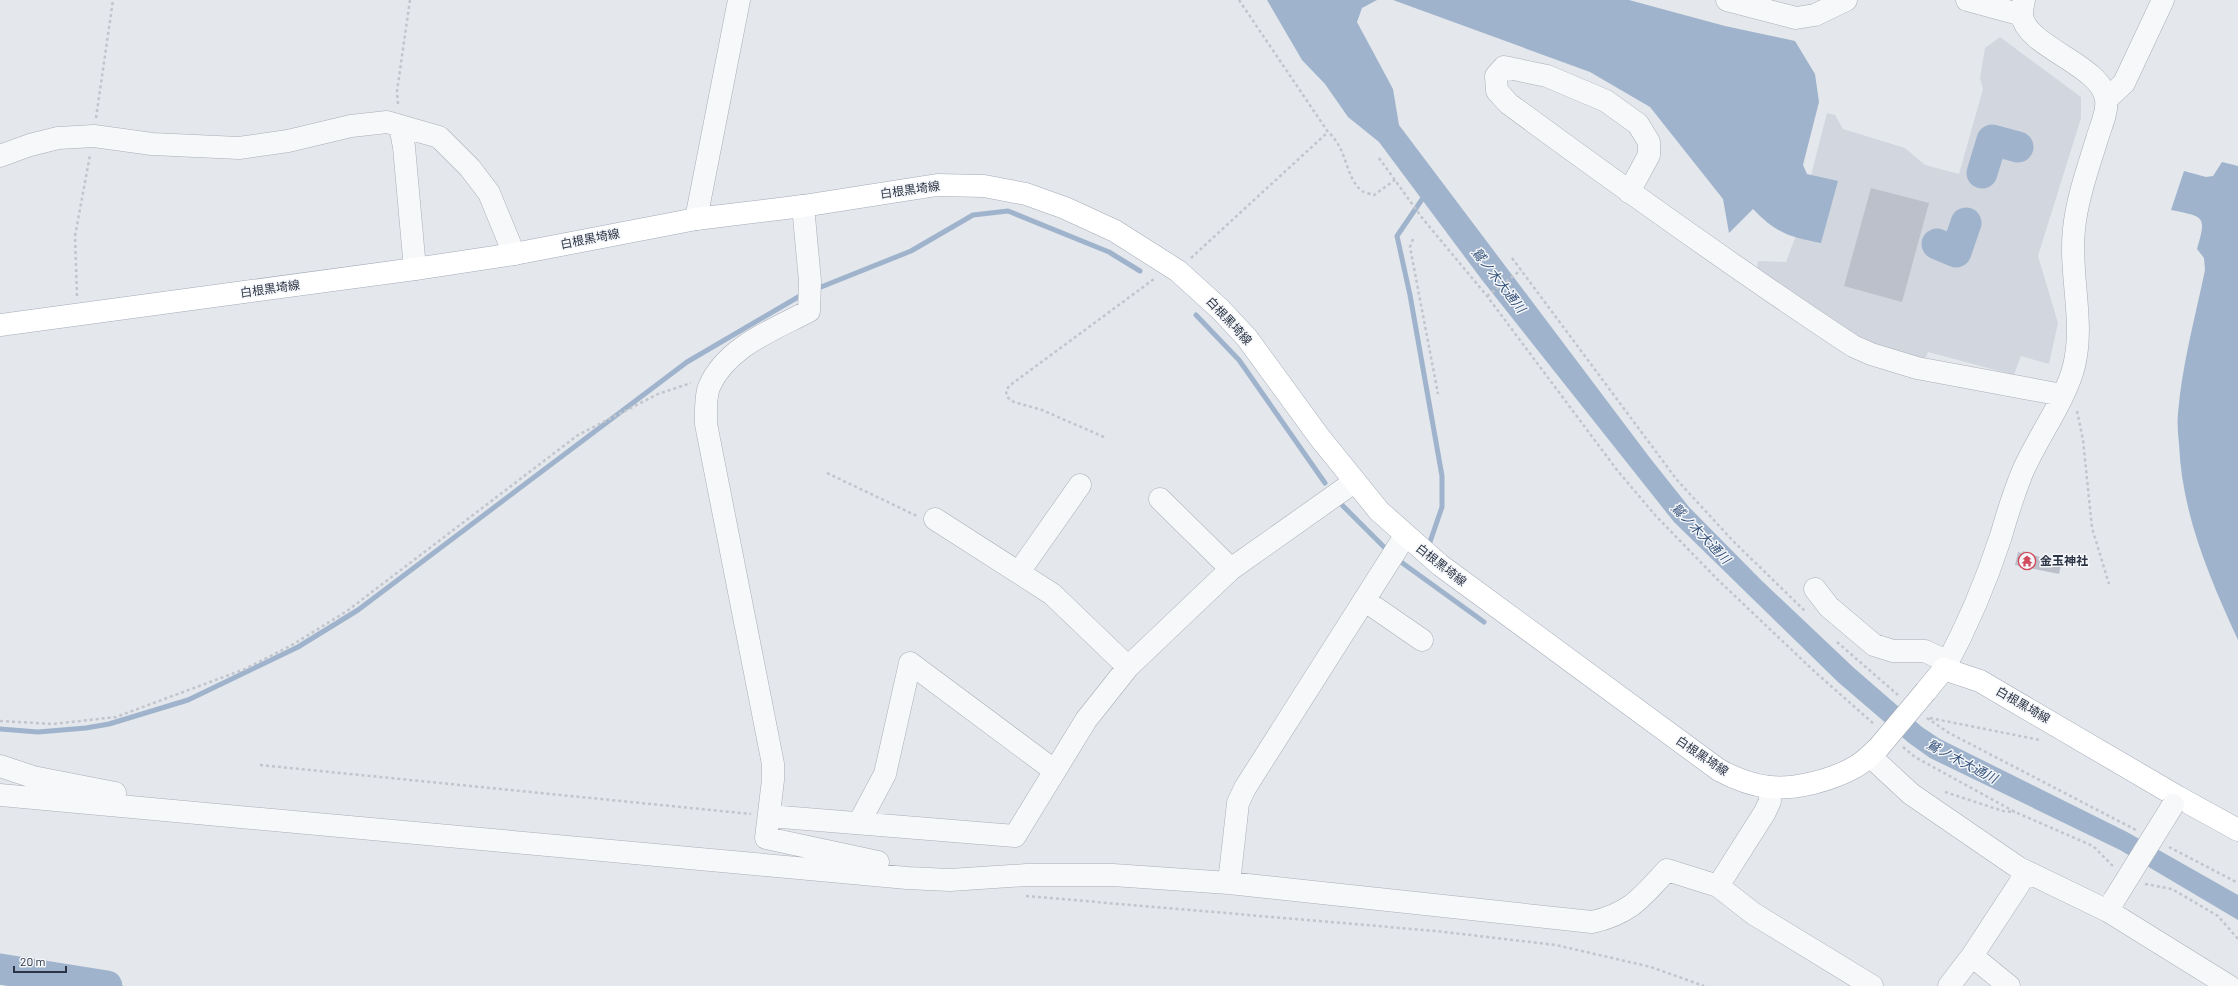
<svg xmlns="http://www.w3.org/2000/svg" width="2238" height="986" viewBox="0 0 2238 986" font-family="Barlow,'Noto Sans JP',sans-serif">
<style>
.built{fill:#d2d6de}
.water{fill:#9fb4cc}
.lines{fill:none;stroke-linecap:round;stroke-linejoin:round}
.stream{stroke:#9fb4cc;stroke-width:5}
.river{stroke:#9fb4cc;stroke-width:31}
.building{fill:#bbc0ca}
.minor-casing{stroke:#a9aeb7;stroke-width:23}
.major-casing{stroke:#a3abb8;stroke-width:23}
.path{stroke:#c2c5cb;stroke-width:2.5;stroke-dasharray:3 3;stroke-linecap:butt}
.minor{stroke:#f7f8fa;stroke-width:22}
.major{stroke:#fff;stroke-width:22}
.minor-bridge-casing{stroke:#a9aeb7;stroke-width:23;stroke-linecap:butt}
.major-bridge-casing{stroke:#a3abb8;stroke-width:23;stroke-linecap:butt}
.minor-bridge{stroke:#f7f8fa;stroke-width:22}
.major-bridge{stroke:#fff;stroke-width:22}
.labels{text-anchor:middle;stroke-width:3;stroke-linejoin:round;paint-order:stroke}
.street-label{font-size:12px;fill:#2b3445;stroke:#f4f6f9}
.poi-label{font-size:12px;font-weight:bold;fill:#2b3445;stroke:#f4f6f9;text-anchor:start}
.water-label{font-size:13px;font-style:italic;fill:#34527a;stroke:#f4f6f9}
</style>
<rect width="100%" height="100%" fill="#e4e7ec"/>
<!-- built -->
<path class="built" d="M2000 37 2081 97V118L2038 256 2058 323 2049 364 2021 356 2014 375 1928 352 1925 359 1871 343 1845 330 1756 274 1758 261 1786 262 1795 238 1827 113 1835 115 1843 129 1905 148 1925 165 1959 174 1983 89 1980 78 1985 48Z"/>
<!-- water -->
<path class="water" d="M1267 0H1377L1362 8 1357 22 1393 89 1399 125 1650 458 1689 507 1761 580 1854 668 1922 727 1940 739 2127 832 2238 895V920L2120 850 1930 758 1909 743 1838 682 1674 522 1482 280 1379 142 1348 117 1325 84 1302 60Z
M1393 0H1629L1725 26 1795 41 1815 74 1819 102 1803 165 1807 174 1838 181 1821 243C1789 237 1776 233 1753 209L1729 233 1723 199 1650 107 1590 72Z
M2222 162 2238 166V640C2209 577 2182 514 2179 444 2178 434 2177 423 2178 413 2182 365 2195 318 2205 270L2204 258 2197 249C2207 215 2204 217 2171 210L2184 171 2206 177 2213 176Z"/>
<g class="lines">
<!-- stream -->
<path class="stream" d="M1425 195 1397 236 1410 295 1442 476V507L1430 542
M816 289 911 251 973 215 1008 211 1109 252 1140 271
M1196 315 1239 360 1325 483
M1341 504 1384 547
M1401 562 1484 622
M0 729 38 732 86 728 109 724 188 700 298 647 358 610 687 362 805 293"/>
<!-- river -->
<path class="river" d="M1982 173 1992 140 2018 147
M1937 244 1956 252 1966 223
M0 969 107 986"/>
</g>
<!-- building -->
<path class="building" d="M1871 188 1929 203 1902 302 1844 286Z
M2023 551 2061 565 2059 574 2015 565 2018 552 2022 553Z"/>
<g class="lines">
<defs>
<path id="minor" d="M1727 0 1796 18 1815 15 1846 0
M1967 0 2022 15
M2106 100 2124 83 2163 0
M400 126 404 147 415 269
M0 156 30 145 58 138 94 136 152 144 239 148 288 141 351 126 387 122 439 137 470 168 489 193 514 254
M1629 192 1649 155V142L1638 124 1606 101 1547 76 1504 67 1496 76 1497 91 1509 104C1622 187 1736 269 1853 346L1871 354 1917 368 2062 395
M803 206 810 281 809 311C773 330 726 347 709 387 705 398 706 412 706 424L773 764V780L766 838 878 862
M696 219 739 0
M1160 499 1231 569
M935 519 1052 594 1128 667
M1019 572 1080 485
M1815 589 1829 607 1874 645 1893 651H1925L1948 662
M1364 600 1422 640
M1944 669C1967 627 1986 582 2001 536 2007 515 2014 493 2022 473 2036 440 2066 399 2074 366 2085 321 2069 275 2074 229 2077 199 2088 168 2097 139 2100 128 2108 112 2106 100 2103 65 2025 47 2022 15 2022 10 2023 4 2024 0
M1870 756 1911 794 2019 868 2108 911 2229 986
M0 766 33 777 115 793
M0 795 907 878 950 880 1027 875H1113L1229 883 1592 922C1630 914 1642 897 1667 870L1718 886 1754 914 1872 986
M769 816 1015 836 1086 720 1128 667 1231 569 1354 482
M859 823 885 774 910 663 1055 771
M1229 883 1238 803 1245 788 1405 536
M1718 886 1765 812 1770 801 1769 787
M1972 956 2009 986
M1949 986 1972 956 2027 872"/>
<path id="major" d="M0 325 415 269 514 254 696 219 803 206 937 185 984 186 1026 194 1065 208 1115 231 1178 271 1221 310 1247 338 1320 438 1379 511 1440 565 1719 770C1734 778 1751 785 1769 787 1795 790 1832 780 1855 767 1864 762 1872 754 1879 747
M1926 691 1944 669 1980 681 2178 797 2238 830"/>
</defs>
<!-- minor casing -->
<use href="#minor" class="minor-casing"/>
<!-- major casing -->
<use href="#major" class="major-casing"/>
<!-- path -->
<path class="path" d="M1239 0 1328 132C1348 149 1345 178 1362 191 1365 193 1371 194 1374 195L1395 180
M398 104 397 91 410 0
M96 118 113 0
M1379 158 1423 219 1487 296 1617 470 1655 515 1717 579 1815 672 1874 724
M1413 239 1410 247 1438 394
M1191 258 1328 132
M1512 258 1677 480 1733 541 1806 612
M77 296 75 236 90 155
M1487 296 1521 270
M2077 411 2083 440 2092 528 2109 584
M1104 437 1042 410 1014 402 1007 397 1006 391 1009 386 1154 279
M827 473 917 516
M1837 642 1898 695
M1927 718 1949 733 2136 830
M1930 718 2040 740
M0 721 53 724 116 717 245 669 292 645 347 611 578 435 658 394 691 383
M1903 747 1915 757 2015 812 2093 846 2113 866
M260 765 751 814
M1945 792 2003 811 2015 812
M2169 847 2238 883
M2145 884 2172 889 2218 916 2238 939
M1026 896 1436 931 1556 945 1651 967 1704 986"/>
<!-- minor -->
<use href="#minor" class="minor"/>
<!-- major -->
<use href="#major" class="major"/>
<defs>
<path id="minor-bridge" d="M2114 900 2173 805"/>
<path id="major-bridge" d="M1879 747 1926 691"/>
</defs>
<!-- minor-bridge casing -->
<use href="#minor-bridge" class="minor-bridge-casing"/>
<!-- major-bridge casing -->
<use href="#major-bridge" class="major-bridge-casing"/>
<!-- minor-bridge -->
<use href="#minor-bridge" class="minor-bridge"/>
<!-- major-bridge -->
<use href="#major-bridge" class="major-bridge"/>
</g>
<!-- icons -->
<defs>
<symbol id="temple-ring" viewBox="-11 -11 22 22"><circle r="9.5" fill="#f4f6f9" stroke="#d1495b" stroke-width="1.5"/><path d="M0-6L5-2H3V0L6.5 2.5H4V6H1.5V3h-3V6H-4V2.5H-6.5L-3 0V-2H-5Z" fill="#d1495b"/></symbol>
</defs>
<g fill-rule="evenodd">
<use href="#temple-ring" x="2017" y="551" width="20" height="20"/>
</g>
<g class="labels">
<!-- street labels -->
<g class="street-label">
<text transform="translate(910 190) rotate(-8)" y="4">白根黒埼線</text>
<text transform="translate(590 239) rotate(-11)" y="4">白根黒埼線</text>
<text transform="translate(270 289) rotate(-8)" y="4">白根黒埼線</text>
<text transform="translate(1229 321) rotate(47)" y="4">白根黒埼線</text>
<text transform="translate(1441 565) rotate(38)" y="4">白根黒埼線</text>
<text transform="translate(2023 705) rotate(30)" y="4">白根黒埼線</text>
<text transform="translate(1702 756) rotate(34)" y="4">白根黒埼線</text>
</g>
<!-- poi labels -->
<g class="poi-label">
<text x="2040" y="565">金玉神社</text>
</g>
<!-- water labels -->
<g class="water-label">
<text transform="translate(1499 280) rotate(52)" y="5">鷲ノ木大通川</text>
<text transform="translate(1701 533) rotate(46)" y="5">鷲ノ木大通川</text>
<text transform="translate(1962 761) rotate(28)" y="5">鷲ノ木大通川</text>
</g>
</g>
<!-- scale -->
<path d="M14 966v6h52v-6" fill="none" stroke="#2b3445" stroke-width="2"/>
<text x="20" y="966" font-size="12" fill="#2b3445" stroke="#f4f6f9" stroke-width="3" paint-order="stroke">20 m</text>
</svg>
